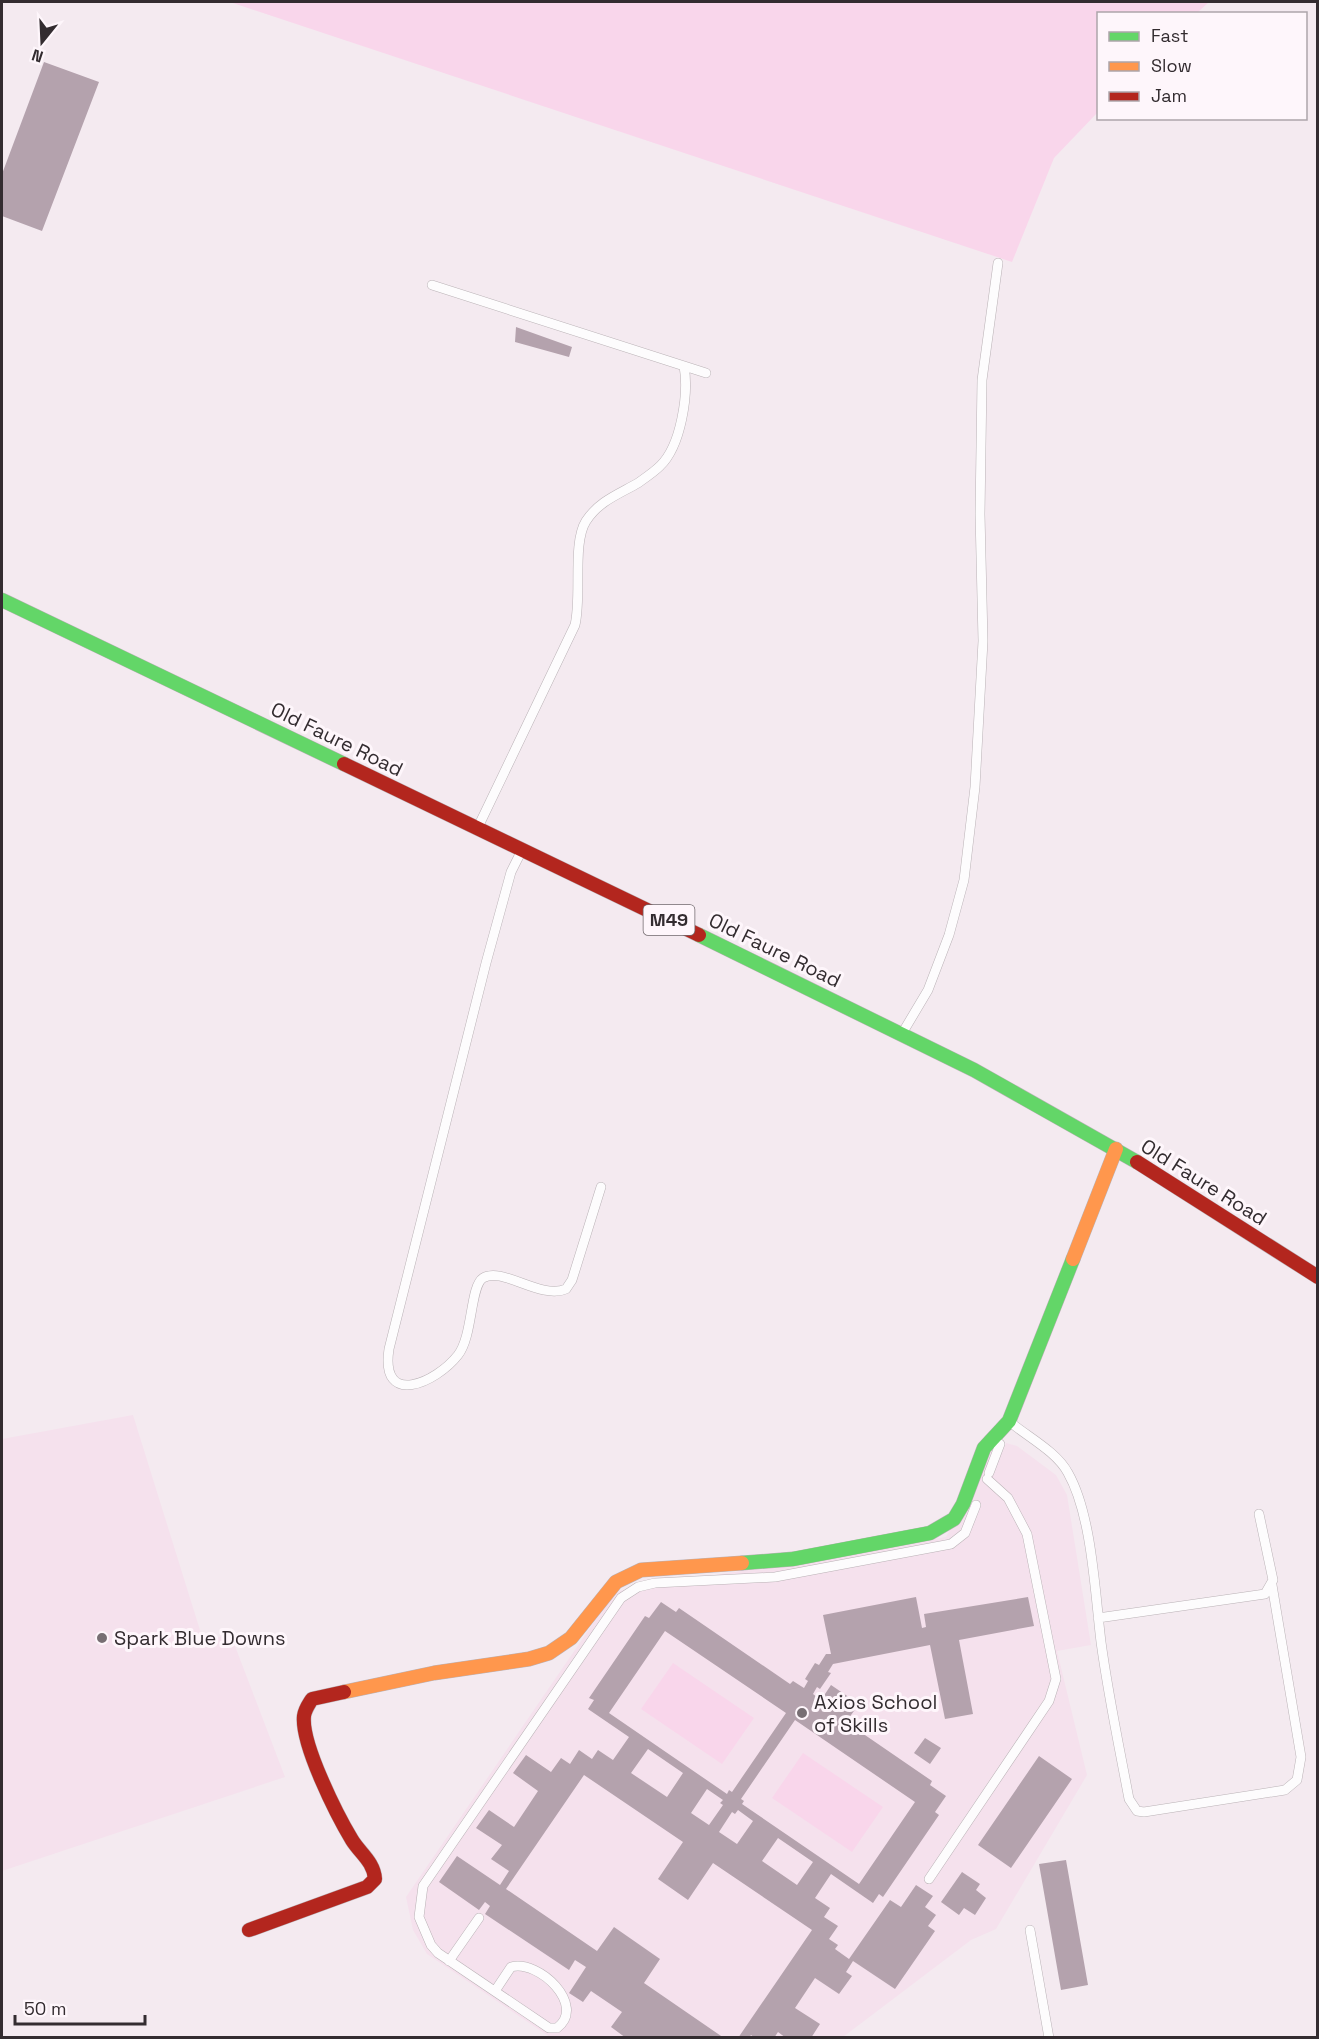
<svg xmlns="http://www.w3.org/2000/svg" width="1319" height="2039" viewBox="0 0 1319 2039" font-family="'Space Grotesk',sans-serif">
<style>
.built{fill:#f5e1ed}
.green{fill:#f9d6eb}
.building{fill:#b4a2ad;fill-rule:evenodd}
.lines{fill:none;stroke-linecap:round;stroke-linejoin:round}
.lane-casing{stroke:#bab2b6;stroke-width:10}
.fast-casing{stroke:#bab2b6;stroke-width:15}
.slow-casing{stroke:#bab2b6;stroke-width:15}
.jam-casing{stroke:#bab2b6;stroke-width:15}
.lane{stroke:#fdfcfd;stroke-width:9}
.fast{stroke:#63d668;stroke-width:14}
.slow{stroke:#ff974d;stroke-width:14}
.jam{stroke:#b3261e;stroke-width:14}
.poi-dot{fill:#776e73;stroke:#fef6fb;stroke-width:2}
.labels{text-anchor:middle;stroke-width:6;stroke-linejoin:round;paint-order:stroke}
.shield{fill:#fef6fb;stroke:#70696d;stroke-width:1.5}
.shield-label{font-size:18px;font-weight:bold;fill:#332c30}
.street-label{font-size:20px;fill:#332c30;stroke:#fef6fb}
.poi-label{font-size:20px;fill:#332c30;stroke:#fef6fb;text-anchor:start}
</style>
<rect width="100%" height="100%" fill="#f4eaf0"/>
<!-- built -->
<path class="built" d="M133 1415 204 1643 230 1633 285 1777 2 1871V1439Z
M1006 1443 1017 1446 1056 1475 1067 1495 1091 1645 1057 1651 1087 1775 996 1929 971 1940 843 2037H550L427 1954 413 1930 406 1897 605 1606 619 1591 946 1537 991 1449 1002 1453Z"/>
<!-- green -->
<path class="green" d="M230 2H1209L1197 13 1098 14V112L1054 158 1012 262Z
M673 1663 754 1718 722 1764 641 1709Z
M803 1753 883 1807 852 1852 772 1798Z"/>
<!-- building -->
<path class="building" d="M44 62 99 82 42 231 2 216V174Z
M516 327 572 347 569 357 515 342Z
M916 1597 922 1628 926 1627 924 1614 1028 1597 1034 1626 959 1640 973 1714 945 1719 930 1645 833 1664 828 1672 831 1673 820 1689 817 1687 813 1694 821 1700 831 1685 859 1704 846 1722 932 1781 930 1785 946 1796 935 1812 939 1815 883 1897 879 1894 873 1903 831 1874 815 1898 830 1908 824 1917 838 1926 829 1939 838 1945 835 1949 849 1959 890 1900 901 1907 916 1885 933 1896 925 1907 936 1915 928 1926 935 1931 895 1989 853 1961 846 1972 852 1976 839 1994 815 1978 795 2008 820 2024 811 2038H786L778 2032 774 2038H755L751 2035 749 2038H738L812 1930 713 1863 688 1900 658 1879 683 1842 584 1775 506 1889 597 1951 614 1927 660 1959 644 1983 724 2038H626L611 2027 622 2012 591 1991 583 2002 569 1993 586 1967 575 1960 569 1970 485 1914 490 1906 485 1902 479 1910 439 1882 457 1856 500 1885 509 1871 491 1859 502 1845 476 1828 489 1810 514 1827 538 1791 513 1773 526 1755 551 1772 561 1758 570 1764 579 1750 592 1759 598 1750 613 1760 629 1737 588 1709 594 1700 589 1698 645 1616 649 1618 661 1602 676 1612 679 1608 790 1684 793 1681 804 1688 808 1681 805 1679 815 1663 819 1665 826 1654H831L823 1615ZM665 1631 786 1713 732 1792 729 1790 727 1794 609 1713ZM795 1720 915 1802 859 1884 742 1804 744 1801 741 1799ZM648 1749 683 1773 667 1797 631 1773ZM707 1789 723 1800 720 1803 723 1805 709 1825 691 1813ZM738 1810 753 1821 737 1844 719 1832 732 1812 735 1814ZM778 1838 813 1862 797 1885 762 1861Z
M925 1738 941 1748 930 1764 914 1753Z
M1039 1756 1072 1779 1011 1868 978 1845Z
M1066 1860 1088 1985 1061 1990 1039 1864Z
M962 1872 980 1884 976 1890 986 1898 975 1915 964 1908 959 1915 941 1902Z"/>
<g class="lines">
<defs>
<path id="lane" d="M432 285 706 373
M480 823 575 625C582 596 572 543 586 521 599 501 619 494 638 483 645 478 654 472 660 466 681 446 689 394 684 366
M520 854 511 872 486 963 389 1349C380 1408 436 1383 458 1355 473 1336 470 1286 483 1278 502 1266 540 1300 566 1289L572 1280 601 1187
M903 1032 928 990 949 935 964 880 975 787 983 641 980 514 982 380 998 263
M1010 1422C1028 1437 1057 1452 1068 1473 1092 1515 1095 1593 1101 1642 1108 1694 1119 1746 1129 1799L1137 1811 1144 1812 1285 1790 1297 1780 1301 1757 1272 1585
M989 1473 1000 1444
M1098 1618 1265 1594 1273 1580 1259 1514
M929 1879 1049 1701 1056 1679 1027 1534 1008 1498 987 1479
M1030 1930 1049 2038
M449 1961 479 1918
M495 1991 511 1967C539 1959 587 2006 557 2028H549L438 1953 431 1945 419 1917 423 1886 621 1598 638 1587 655 1583 775 1577 951 1544 965 1533 976 1505"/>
<path id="fast" d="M2 600 344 764
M699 935 974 1070 1137 1162
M742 1563 793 1559 930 1533 954 1519 963 1504 984 1448 1009 1421 1073 1259"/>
<path id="slow" d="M1073 1259 1116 1149
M344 1692 434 1673 529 1659 549 1653 571 1638 616 1582 641 1570 742 1563"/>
<path id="jam" d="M344 764 699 935
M1137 1162 1318 1277
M249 1930 367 1887 375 1879C374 1862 360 1853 352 1840 337 1815 301 1744 304 1716 305 1709 309 1704 312 1699L344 1692"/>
</defs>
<!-- lane casing -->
<use href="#lane" class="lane-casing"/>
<!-- fast casing -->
<use href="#fast" class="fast-casing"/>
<!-- slow casing -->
<use href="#slow" class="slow-casing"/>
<!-- jam casing -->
<use href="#jam" class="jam-casing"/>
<!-- lane -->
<use href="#lane" class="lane"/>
<!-- fast -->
<use href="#fast" class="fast"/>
<!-- slow -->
<use href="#slow" class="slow"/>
<!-- jam -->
<use href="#jam" class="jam"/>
</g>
<!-- markers -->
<g class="poi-dot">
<circle cx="102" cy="1638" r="6"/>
<circle cx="802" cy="1713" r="6"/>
</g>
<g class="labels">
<!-- shield labels -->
<rect class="shield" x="643.5" y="905" width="51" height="30" rx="4.5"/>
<g class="shield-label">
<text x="669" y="926">M49</text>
</g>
<!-- street labels -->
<g class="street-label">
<text transform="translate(337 739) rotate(26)" y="7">Old Faure Road</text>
<text transform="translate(775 950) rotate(26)" y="7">Old Faure Road</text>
<text transform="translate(1204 1182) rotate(32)" y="7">Old Faure Road</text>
</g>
<!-- poi labels -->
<g class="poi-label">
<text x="114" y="1645">Spark Blue Downs</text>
<text x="814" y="1709">Axios School<tspan x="814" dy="23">of Skills</tspan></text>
</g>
</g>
<!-- border -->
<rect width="1319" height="2039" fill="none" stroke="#332c30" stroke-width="6"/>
<!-- legend -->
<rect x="1097" y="12" width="210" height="108" fill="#fef6fb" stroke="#ada5aa" stroke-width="1.5"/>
<rect x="1109" y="32" width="30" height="9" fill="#63d668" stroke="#ada5aa" stroke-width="1.5"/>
<text x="1151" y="42" font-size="18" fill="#332c30">Fast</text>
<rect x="1109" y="62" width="30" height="9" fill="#ff974d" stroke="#ada5aa" stroke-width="1.5"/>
<text x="1151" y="72" font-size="18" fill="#332c30">Slow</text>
<rect x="1109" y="92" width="30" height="9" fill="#b3261e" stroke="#ada5aa" stroke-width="1.5"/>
<text x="1151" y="102" font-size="18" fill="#332c30">Jam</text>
<!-- north arrow -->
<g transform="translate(42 42) rotate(198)" stroke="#fef6fb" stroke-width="4.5" paint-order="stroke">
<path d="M0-4.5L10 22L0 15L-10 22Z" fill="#332c30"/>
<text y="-9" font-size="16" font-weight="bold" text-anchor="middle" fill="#332c30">N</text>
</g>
<!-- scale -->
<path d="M15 2015v9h130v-9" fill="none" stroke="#332c30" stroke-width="3"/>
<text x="24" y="2015" font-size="18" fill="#332c30" stroke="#fef6fb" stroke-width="4.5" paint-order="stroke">50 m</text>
</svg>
